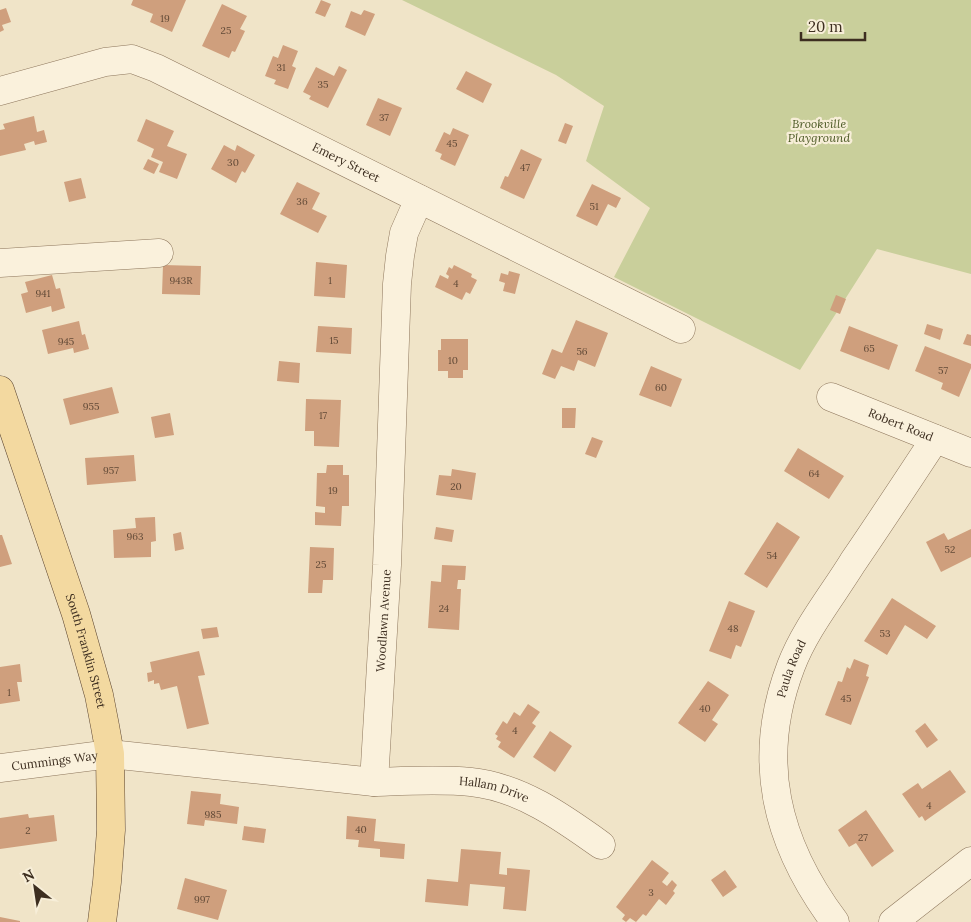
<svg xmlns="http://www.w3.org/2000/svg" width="971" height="922" viewBox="0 0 971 922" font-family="Lora,serif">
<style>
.green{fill:#c9cf9b}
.building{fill:#cf9f7d}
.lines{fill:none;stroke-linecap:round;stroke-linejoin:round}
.minor-casing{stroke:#8d765c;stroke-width:29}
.major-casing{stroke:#5b4430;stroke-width:29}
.minor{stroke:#faf1dc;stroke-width:28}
.major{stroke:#f3d9a0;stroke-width:28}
.labels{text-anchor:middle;stroke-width:4.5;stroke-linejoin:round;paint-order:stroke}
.number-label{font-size:10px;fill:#624a37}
.park-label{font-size:12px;font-style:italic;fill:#4d5a26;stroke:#f7eed8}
.street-label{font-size:12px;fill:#3d2e20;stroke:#f7eed8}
</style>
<rect width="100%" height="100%" fill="#f0e4c8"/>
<!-- green -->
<path class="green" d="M402 0H971V274L877 249 800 370 614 277 650 208 586 161 604 106 556 75Z"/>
<!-- building -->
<path class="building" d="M133 0H186L172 32 150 22 153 14 131 5Z
M321 0 331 4 325 17 315 13Z
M222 4 247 16 240 29 245 31 235 52 232 51 229 58 202 46Z
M6 8 11 22 2 25 4 30 0 32V10Z
M364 10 375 14 365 36 345 27 351 11 361 15Z
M283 45 298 51 292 66 296 68 288 89 274 84 276 80 265 76 273 56 278 58Z
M339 66 347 70 328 108 309 99 311 96 303 92 316 67 334 76Z
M466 71 492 84 483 103 456 89Z
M378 98 402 108 390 136 366 125Z
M34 116 37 132 44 130 47 142 35 145 34 141 24 144 26 150 0 156V130L5 129 3 124Z
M146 119 174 131 167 146 187 154 177 179 159 172 163 162 151 157 154 149 137 141Z
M565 123 573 126 566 144 558 141Z
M453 128 469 135 455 166 440 159 442 154 435 151 444 132 450 135Z
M224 145 235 151 237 145 255 155 245 173 242 171 236 183 211 169Z
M521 149 542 159 524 199 500 188 505 176 508 177Z
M148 159 159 164 154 174 143 169Z
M81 178 86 198 69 202 64 182Z
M297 182 320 193 312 209 327 216 318 233 280 214Z
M592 184 621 198 616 208 608 204 597 226 576 216Z
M316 262 347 265 345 298 314 296Z
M163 265 201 266 200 295 162 294Z
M454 265 472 274 471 277 477 280 470 294 466 292 462 300 435 287 440 275 448 279 449 276 446 274 449 267 452 269Z
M509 271 520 274 515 294 503 291 505 283 499 281 501 273 508 275Z
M52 275 56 289 60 288 65 308 52 312 51 306 26 313 21 294 28 292 25 282Z
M836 295 846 299 840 314 830 310Z
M576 320 608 333 595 367 578 360 574 371 561 366 555 379 542 374 552 349 562 353Z
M79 321 82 335 85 334 89 349 74 353 73 348 48 354 42 330Z
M927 324 943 329 940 340 924 334Z
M318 326 352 328 351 354 316 352Z
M849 326 898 345 889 370 840 351Z
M967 334 971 335V346L963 344Z
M441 339H468V370H463V378H448V371H438V350H441Z
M925 346 971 364V368L959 397 941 389 943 383 915 371Z
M279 361 300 363 299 383 277 381Z
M651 366 682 379 671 407 639 395Z
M112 387 119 413 70 425 63 399Z
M306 399 341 400 339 447 314 446V431H305Z
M562 408H576L575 428H562Z
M170 413 174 435 155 438 151 417Z
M592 437 603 441 596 458 585 454Z
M798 448 844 476 829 499 784 471Z
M134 455 136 481 87 485 85 458Z
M327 465H343V475H349V506H342L341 526 315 525V512L325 513V507L316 506 317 473H326Z
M452 469 476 473 472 500 436 495 439 475 451 476Z
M155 517 156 541 151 542V557L114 558 113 530 136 528 135 518Z
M777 522 800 537 767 588 744 574Z
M436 527 454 530 452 542 434 539Z
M971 529V557L941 572 926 542 944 533 948 540Z
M181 532 184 549 175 551 173 534Z
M0 535H2L12 564 0 567Z
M310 547 334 548 333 580H323L322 593H308Z
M442 565 466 566 465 580H458L457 589H461L459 630 428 628 431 581 441 582Z
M892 598 936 626 927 639 905 625 887 655 864 641Z
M729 601 755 611 741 647 736 645 731 659 709 651Z
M217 627 219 637 203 639 201 629Z
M199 651 205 675 198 676 209 724 187 729 177 686 161 690 159 683 154 684V680L148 682 147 673 152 672 150 662Z
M854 659 869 665 866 676 869 677 851 725 825 715 838 681 842 682 847 667 850 669Z
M20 664 22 682H17L20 701 0 704V667Z
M708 681 729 695 712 720 718 724 705 742 678 723Z
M528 704 540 712 532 723 536 726 514 758 498 747 501 742 496 739 498 736 495 734 503 721 507 724 514 712 520 716Z
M925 723 938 740 927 748 915 731Z
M550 731 572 746 555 772 533 757Z
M950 770 966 792 925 821 922 816 919 818 902 794 918 783 922 789Z
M191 791 221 794 220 804 239 807 237 824 205 820 204 826 187 824Z
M866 810 894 851 872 867 856 843 849 847 838 830Z
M28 814 29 818 54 815 57 841 0 849V818Z
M347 816 376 819 374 841 405 844 404 859 380 857V849L358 847 359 840 346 839Z
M244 826 266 829 264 843 242 840Z
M461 849 501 852 499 874 507 875V868L530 870 526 911 503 909 505 887 470 884 468 906 425 902 427 879 458 882Z
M652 860 669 873 662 882 667 886 672 880 677 885 673 891 675 893 666 905 659 899 646 916 643 914 636 922 630 918 626 922 622 919 625 915 616 907Z
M725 870 737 887 723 897 711 880Z
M185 878 227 890 218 920 177 909Z
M0 917 20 921V922H0Z"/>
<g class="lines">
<defs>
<g id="minor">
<path id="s1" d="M0 91 105 62 132 59 156 68 681 329"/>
<path d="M0 263 159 253"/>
<path id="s2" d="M831 397 971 453"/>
<path id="s3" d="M0 768 110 754 374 782 387 565 397 284 400 256 404 233 419 199"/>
<path id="s4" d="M374 782C406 781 439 779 471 782 520 787 562 817 601 845"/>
<path id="s5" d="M835 922C776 843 755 760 791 666 805 629 832 596 853 562 881 521 908 480 935 439"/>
<path d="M893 922 971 861"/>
</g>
<g id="major">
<path id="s6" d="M0 390 76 614 99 695 105 726 110 754 111 830 107 882 102 922"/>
</g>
</defs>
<!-- minor casing -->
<use href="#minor" class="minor-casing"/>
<!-- major casing -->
<use href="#major" class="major-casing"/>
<!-- minor -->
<use href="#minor" class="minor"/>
<!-- major -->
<use href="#major" class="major"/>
</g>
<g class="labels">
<!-- number labels -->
<g class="number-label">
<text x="165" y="22">19</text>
<text x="226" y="34">25</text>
<text x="281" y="71">31</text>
<text x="323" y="88">35</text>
<text x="384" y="121">37</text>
<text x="452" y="147">45</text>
<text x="233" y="166">30</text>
<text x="525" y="171">47</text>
<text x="302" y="205">36</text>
<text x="594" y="210">51</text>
<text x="181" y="284">943R</text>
<text x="330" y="284">1</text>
<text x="456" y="287">4</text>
<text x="43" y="297">941</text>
<text x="334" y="344">15</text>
<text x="66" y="345">945</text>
<text x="869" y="352">65</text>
<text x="582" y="355">56</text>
<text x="453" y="364">10</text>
<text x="943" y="374">57</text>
<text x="661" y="391">60</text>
<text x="91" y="410">955</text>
<text x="323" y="419">17</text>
<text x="111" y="474">957</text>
<text x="814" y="477">64</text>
<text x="456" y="490">20</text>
<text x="333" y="494">19</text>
<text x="135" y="540">963</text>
<text x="950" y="553">52</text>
<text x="772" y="559">54</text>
<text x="321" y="568">25</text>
<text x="444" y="612">24</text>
<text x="733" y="632">48</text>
<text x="885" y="637">53</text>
<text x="9" y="696">1</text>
<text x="846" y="702">45</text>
<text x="705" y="712">40</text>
<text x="515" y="734">4</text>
<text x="929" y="809">4</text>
<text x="213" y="818">985</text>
<text x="361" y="833">40</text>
<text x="28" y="834">2</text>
<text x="863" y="841">27</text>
<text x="651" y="896">3</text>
<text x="202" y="903">997</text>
</g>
<!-- park labels -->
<g class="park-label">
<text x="819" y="128">Brookville<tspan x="819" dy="14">Playground</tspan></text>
</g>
<!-- street labels -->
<g class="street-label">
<text dy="4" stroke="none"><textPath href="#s1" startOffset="374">Emery Street</textPath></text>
<text dy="4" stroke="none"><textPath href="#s2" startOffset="75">Robert Road</textPath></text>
<text dy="4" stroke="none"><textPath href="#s3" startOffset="538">Woodlawn Avenue</textPath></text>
<text dy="4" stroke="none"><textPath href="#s6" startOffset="275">South Franklin Street</textPath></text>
<text dy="4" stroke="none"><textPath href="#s5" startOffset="270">Paula Road</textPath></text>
<text dy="4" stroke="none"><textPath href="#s3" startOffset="55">Cummings Way</textPath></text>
<text dy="4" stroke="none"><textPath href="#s4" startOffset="121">Hallam Drive</textPath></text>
</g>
</g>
<!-- north arrow -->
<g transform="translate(35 887) rotate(330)" stroke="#f7eed8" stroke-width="4" paint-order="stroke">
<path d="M0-4L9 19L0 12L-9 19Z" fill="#3d2e20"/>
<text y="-8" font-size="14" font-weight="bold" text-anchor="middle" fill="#3d2e20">N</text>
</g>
<!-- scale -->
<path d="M801 32v8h64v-8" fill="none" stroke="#3d2e20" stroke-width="2.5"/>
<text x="808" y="32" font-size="15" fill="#3d2e20" stroke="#f7eed8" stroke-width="4" paint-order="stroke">20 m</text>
</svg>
